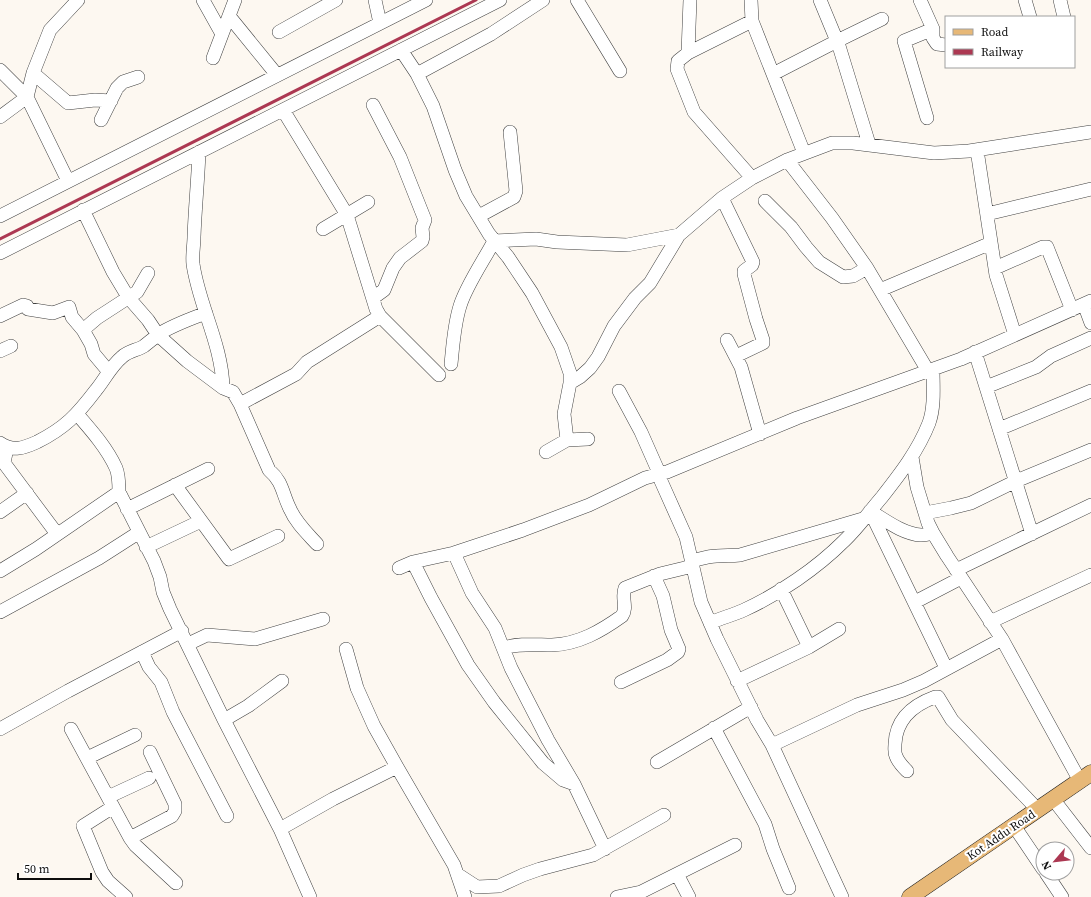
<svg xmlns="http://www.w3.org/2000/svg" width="1091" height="897" viewBox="0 0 1091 897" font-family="'Source Serif 4',serif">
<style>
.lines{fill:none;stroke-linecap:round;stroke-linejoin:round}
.minor-casing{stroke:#414141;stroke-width:14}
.major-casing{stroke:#1f1f1f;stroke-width:17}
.minor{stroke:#fff;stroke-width:13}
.major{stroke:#e7b877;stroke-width:16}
.rail{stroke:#ac3852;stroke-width:3}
.labels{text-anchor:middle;stroke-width:4;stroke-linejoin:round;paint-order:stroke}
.street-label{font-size:12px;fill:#0e0e0e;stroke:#fff}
</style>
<rect width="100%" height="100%" fill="#fdf8f1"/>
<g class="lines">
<defs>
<path id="minor" d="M203 0 222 34
M375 0 380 23
M577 0 620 71
M751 0 752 21 804 153
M820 0 839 46 869 144
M920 0 933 29V38L937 44 946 45
M1025 0 1030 17
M1060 0 1064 17
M229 16 277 75
M279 32 336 0
M401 50 417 74 433 106 455 170 466 196 489 234 508 257 532 293 561 347 570 373V383L564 414 567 440
M688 53 690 0
M213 58 235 0
M0 70 27 97 68 181
M33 73 68 103 95 100 111 101
M417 74 491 34 543 0
M773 74 837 41 882 19
M373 105 400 157 425 220 422 228 423 237 422 241 400 258 393 268 384 290 373 298
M283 110 347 215 376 309 380 316 439 375
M0 117 27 97 33 73 50 30 78 0
M927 118 904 41 933 29
M101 120 117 88 123 82 138 77
M977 150 996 275 1015 335
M199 152C198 180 195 208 194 237 194 245 192 255 193 264 199 306 222 344 223 388
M787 160 832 218 867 268 928 371
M752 178 694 112 677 69 678 61 688 53 752 21
M722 198 753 262 752 265 744 271V274L756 319 763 340V343L736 356
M765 201 791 227 806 247 819 262 843 277 853 276 867 268
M83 210 113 272 128 297 148 320 158 335 187 361 223 388 233 392 240 404 269 470C283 482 282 493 290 509 296 523 307 533 317 544
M987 214 1091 189
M0 216 426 0
M479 216 514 197 516 191 510 132
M323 229 368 202
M494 241 536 239 557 242 627 245 679 235
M0 253 500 0
M995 268 1043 247H1047L1072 310
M880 290 991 243
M1084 304 1091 323
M0 316 23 305 27 306 28 309 53 313 69 307 72 317 83 330 91 344 94 354 109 372
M83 330 97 318 137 292 148 273
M727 340 741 367 760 434
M0 351 11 346
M975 352 1032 534
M451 364C453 345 454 325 460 306 466 286 484 260 494 241
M570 383 580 377 590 368 598 357 614 326 635 298 650 283 679 235 722 198 752 178 787 160 832 143H853L934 153 969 151 1091 132
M986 387 1036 367 1051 356 1091 338
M619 391 641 432 660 475 661 481 686 537 701 602 717 639 757 720 772 745 842 897
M240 404 296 374 307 362 380 316
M77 414C91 430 107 448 116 468 119 475 119 484 119 492L154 561 160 577 163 592 170 609 224 720 280 829 310 897
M999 429 1091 391
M0 443C13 452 24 448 37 442 65 428 77 415 96 390 105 379 111 366 122 357 128 351 138 350 144 346 149 342 154 338 159 334 173 325 190 319 206 313
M7 448 4 463 57 534
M546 452 567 440 588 439
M912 457 917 487 928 523 933 533 947 556 1002 639 1080 781
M175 485 229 559 278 536
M127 509 208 469
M870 511 946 668
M870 511C885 520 903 534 921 535 925 535 929 534 933 533
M0 512 27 493
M925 513 951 508 971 503 1016 481 1091 450
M146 547 201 521
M454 553 472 593 495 628 511 668 548 740 574 784 605 849
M691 561C700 559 708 556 717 556 726 555 730 556 740 555L866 518
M413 562 431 598 468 665 494 702 543 763 563 780 574 784
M399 568 413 562 454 553 523 530 589 505 645 478 667 472 797 418 961 359 1091 301
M956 570 1091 505
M0 571 36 549 119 492
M781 589 809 647
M915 602 961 578
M0 612 99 558 138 533
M990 622 1091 575
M710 623C721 618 733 615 744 610 779 594 817 568 844 541 858 528 869 512 882 497 900 474 918 451 929 423 935 406 933 386 933 369
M188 644 207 635 255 639 323 619
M503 648C519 643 536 645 552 645 579 644 601 631 622 616 628 607 621 598 625 588L660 574 693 566
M346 649 357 688 374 726 397 767 454 865 465 897
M142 652 149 667 161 682 173 712 227 816
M737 681 809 647 839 629
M621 682 667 660 678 652 679 649 671 630 663 596 654 576
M224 720 248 706 282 681
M714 728 765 824 773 849 789 888
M0 729 68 691 182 631
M71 729 130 838 135 845 176 883
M772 745 857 705 903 690 924 681 1002 639
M87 758 135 735
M657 762 751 707
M907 771C903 767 898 762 896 756 894 752 895 748 895 744 896 719 913 705 935 697H938L952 720 1038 810
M108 797 149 778
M1053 799 1091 848
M113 807 83 826 102 872 108 881 126 897
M1014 826 1043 869
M280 829 333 799 397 767
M130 838 172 816 175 811V804L150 752
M1046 873 1062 897
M457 874 477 887 499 886 523 875 540 869 593 855 664 815
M677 874 689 897
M617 897 641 892 735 845"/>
<path id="major" d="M910 897 1091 773"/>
</defs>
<!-- minor casing -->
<use href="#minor" class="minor-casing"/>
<!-- major casing -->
<use href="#major" class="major-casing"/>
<!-- minor -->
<use href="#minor" class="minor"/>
<!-- major -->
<use href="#major" class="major"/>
<!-- rail -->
<path class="rail" d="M0 239 476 0"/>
</g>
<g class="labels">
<!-- street labels -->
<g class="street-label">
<text transform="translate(1001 835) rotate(-34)" y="4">Kot Addu Road</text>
</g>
</g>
<!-- legend -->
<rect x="945" y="16" width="130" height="52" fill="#ffffff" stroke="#9f9f9f"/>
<rect x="953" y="29" width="20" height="6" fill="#e7b877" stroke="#9f9f9f"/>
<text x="981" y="36" font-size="12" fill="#0e0e0e">Road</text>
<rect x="953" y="49" width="20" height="6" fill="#ac3852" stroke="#9f9f9f"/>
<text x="981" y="56" font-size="12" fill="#0e0e0e">Railway</text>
<!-- north arrow -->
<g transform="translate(1055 861) rotate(242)"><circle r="19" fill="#ffffff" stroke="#9f9f9f"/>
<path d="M0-3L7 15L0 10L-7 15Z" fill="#ac3852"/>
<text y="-6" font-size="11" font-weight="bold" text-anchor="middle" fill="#0e0e0e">N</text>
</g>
<!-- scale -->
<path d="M18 873v6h73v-6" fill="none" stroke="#0e0e0e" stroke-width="2"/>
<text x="24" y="873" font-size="12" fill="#0e0e0e" stroke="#ffffff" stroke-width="3" paint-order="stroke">50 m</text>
</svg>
